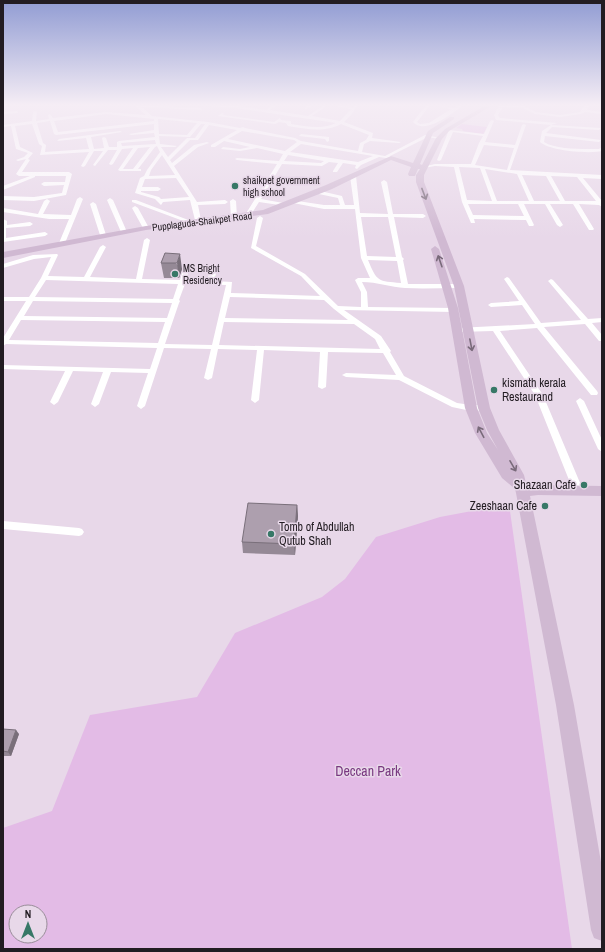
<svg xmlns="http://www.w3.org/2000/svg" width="605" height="952" viewBox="0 0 605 952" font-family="'Archivo Narrow',sans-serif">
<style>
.green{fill:#e3bbe6;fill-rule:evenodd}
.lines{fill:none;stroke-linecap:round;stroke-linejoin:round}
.street{fill:#fff;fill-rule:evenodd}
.secondary{fill:#d0b9d2;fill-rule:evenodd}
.wall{fill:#958996}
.shaded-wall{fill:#796f7a}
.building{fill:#ad9fae;stroke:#796f7a}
.oneway{stroke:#796a7a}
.poi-dot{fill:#377867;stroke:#e8d8e9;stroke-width:1.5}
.labels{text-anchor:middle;stroke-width:3;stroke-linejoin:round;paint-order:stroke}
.far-poi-label{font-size:10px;fill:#221c22;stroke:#e8d8e9;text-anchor:start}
.far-street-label{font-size:10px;fill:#221c22;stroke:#e8d8e9}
.poi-label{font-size:12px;fill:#221c22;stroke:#e8d8e9;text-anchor:start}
.near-park-label{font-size:14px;fill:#793880;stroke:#e8d8e9}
</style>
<rect width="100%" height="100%" fill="#e8d8e9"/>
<!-- green -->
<path class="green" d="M462 124 487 127 483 134 463 131 462 129 456 128Z
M509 504 572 949H3V828L52 811 90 715 197 697 235 633 322 597 345 579 376 537 440 517ZM16 912H40V936H16Z"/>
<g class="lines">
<!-- street -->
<path class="street" d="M134 105 201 108 202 110 142 107 152 116 208 122 240 128 243 127 245 128 295 138 301 141 358 151 360 143 366 140 369 135 341 124C325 133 306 129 288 126L286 123 279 122 275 124 218 116 222 113 224 114 223 115 274 122 280 118 281 120 291 121V124C306 126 323 130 336 123L236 108 192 105H239V106L266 110 273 105 275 106 270 110 308 116 324 105H328L312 116 340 121 351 109 331 105 353 107 354 105H358L351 115 344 122 373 133 372 138 401 142 399 143 370 141 364 144 362 152 385 156 425 135 441 138 439 139 428 137 390 156 393 157V159L379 157 361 165 357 169 355 168 356 165 343 163 337 172H333V171L338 163 329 162 322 166 282 164 261 199 289 204 286 206 259 202 250 216 248 217 245 215 277 164 237 160 235 159 237 158 279 161 283 154 257 148 240 151 221 149 223 147 240 149 250 147 224 141 215 147H211V145L237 130 209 125 198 140H190L170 160 172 163 194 145 207 142 209 143 198 147 174 166 197 202 225 200 228 202 225 204 198 205 201 220 198 222 195 220 190 200 163 202 161 205 155 199 135 193 140 178 144 176 147 170 160 152 157 146 155 147 138 169H141V171H120L118 170 133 148 122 149 113 164 111 165 109 164 117 150H108L95 166 93 165 103 151H94L85 166 83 167 81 166 89 152 40 155 42 146 39 144 32 124 15 126 20 147 33 153 28 159 30 160 22 172H69L72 174 66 195 34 201 3 200V196L34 197 62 193 64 185 44 186 41 184 44 182H65L66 176H35V177L3 190V186L30 176H19L16 174 26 159 18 161 16 160 24 157 28 153 16 149 11 126 3 127V125L32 121 33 112 35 111 37 112 36 121 49 119 48 115 50 114 53 118 106 112 146 115ZM106 114 154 119V121L58 132 54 121ZM158 119 197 123 187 135 159 134ZM50 121 54 134 56 135 154 124V130L129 134 131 135 154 133 155 137 119 141 117 142V147H109L106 138 104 137 102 138 104 148 94 149 91 137 122 132 120 131 59 139 57 141 86 138 89 149 45 152 46 145 43 143 37 123ZM201 124H205L195 138H187L168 157 161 147H175L177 146 160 144 159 136 190 137ZM242 131 294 140 297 142 285 151 228 139ZM155 140 156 144 122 146 121 143ZM301 144 373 156 358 162 290 152ZM150 147 133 169H123L138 148ZM162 155 175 175 149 176 151 170ZM288 155 324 161 321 163 284 161ZM176 178 189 197 161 199 159 197 141 192V191H158L161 189 158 187H142L145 179Z
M309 105H313L307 109H305V107Z
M426 105H430L417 122 420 124 429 123 451 109 435 105 454 108 459 105H463C452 114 425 135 413 122Z
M495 105 524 106 536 112 560 115 580 112 585 105H589L587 110 602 112V114L585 112 581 114 560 117 535 114 523 108 503 107 498 115 500 118 557 123 551 125 601 128 599 130 552 127 546 133 601 140 599 142 545 136 544 142C557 150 584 149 599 149L602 147V151C589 154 550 151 540 142L542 131 551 125 496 120 494 115 499 106Z
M17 111 18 113 3 114V112Z
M492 120 494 121 485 142 515 145 522 125 524 124 526 125 510 170 602 175V179L583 178 602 201V207L599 205 579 204 594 229 593 230H589L573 204H550L563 225 560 227 557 225 545 204H524L534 225 533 226H529L526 220 474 219 475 223H471L462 202 454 167 435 166 424 168 422 167 435 164H471L479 143 483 136 453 132 441 160 439 161 437 160 449 130 484 134 490 121ZM484 145 514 148 507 170 475 165ZM459 167 480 168 492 201 467 200ZM485 169 517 174 529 201H497ZM522 175 546 176 560 201H534ZM551 176 577 177 596 201H565ZM468 204H518L524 216 473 215Z
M301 134 329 137V141L327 142 325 139 299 136Z
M353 174 356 176 360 213 388 214 381 182 384 180 387 182 393 214H423L426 216 423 218 394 217 402 257 404 259 403 260 408 284H459L462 286 459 288C441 288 423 289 405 288 391 287 377 282 362 282L367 292 368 307 454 308 457 310 454 312 344 310 381 336 391 351 390 352 404 376 457 403 471 405H484L488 408 487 410 471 411 452 407 399 380 346 377 342 375 346 373 396 375 383 353 328 352 326 387 322 389 318 387 320 352 264 350 259 400 255 403 251 400 257 350 218 349 212 378 208 380 204 378 211 349 164 348 145 406 141 409 137 406 148 373 111 372 99 404 95 407 91 404 103 372 73 371 58 402 54 405 50 402 65 371 3 369V365L150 369 157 348 6 344 3 346V338L26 301H3V297H29L41 278 51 257 34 259 3 268V264L33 255 57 254 58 255 48 276 84 277 100 247 103 245 106 247 90 277 136 279 144 240 147 238 150 240 142 279 180 280 184 267 187 265 190 267 186 280H207L212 266 215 264 218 266 214 281 232 282 231 293 320 296 301 276 251 248 257 218 260 216 263 218 256 246 305 274 338 306 361 307V292L355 280 358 278H370L361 258 355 209H324L288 202 291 200 324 205H340L338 198 314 193 313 192 316 190 342 196 345 205H354L350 176ZM361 217H388L396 257 367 256ZM368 260 397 261 401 283C378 281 377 282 368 260ZM46 280 178 284 173 299 35 297ZM185 284 226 285 212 345 165 344 179 303 180 301 179 300ZM230 297 324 300 334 309 348 320 225 318ZM33 301 172 303 167 318 24 316ZM21 320 165 322 158 343 9 340ZM224 322 354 324 375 339 380 349 219 345Z
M80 197 83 199 65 243 62 245 59 243 69 219H49L3 212V208L38 214 44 201 47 199 50 201 43 214 71 215 77 199Z
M110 198 113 200 127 232 126 233 121 232 107 200Z
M233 199 236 201 237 217 234 219 231 217 230 201Z
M132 200H136L191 221 186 222 132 202Z
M93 202 96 204 106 235 105 236 100 235 90 204Z
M135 206 138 208 149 228 148 229 143 228 132 208Z
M3 219 7 221V225L30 222 33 224 30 226 6 228V238L45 232 48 234 45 236 3 242Z
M507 277 509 278 541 323 581 320 549 282 548 281 551 279 553 280 588 319 602 318V322L592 323 602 335V341H599L585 324 544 327 597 391 598 393 597 395H591L537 328 500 331 543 395 583 490 581 492H575L573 490 535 395 493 331 458 332 454 330 458 328 535 324 522 305 491 307 488 305 491 303 519 301 504 279Z
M580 398 584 401 602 440V452L598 449 576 401Z
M3 521 79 528 82 529 84 532 82 535 79 536 3 529Z"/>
<!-- secondary -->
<path class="secondary" d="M486 105H493L449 131 442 139 424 175V182L464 286 490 408 499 430 524 475 527 487 538 485 602 486V496L538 495 530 496 574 705 602 868V941L594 938 591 930 556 705 516 493 515 489 502 478 475 433 465 408 448 308 431 249 435 246 439 249 458 308 477 408 487 433 498 450 487 430 478 408 454 286 416 182V175L420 169H418L415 176H409L408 174 411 167 391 160 332 189 268 214 146 230 3 258V252L146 226 263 210 326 185 391 156 413 163 428 131 450 117H454V119L433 133 420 164 422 165 436 138 445 129Z"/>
</g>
<!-- wall -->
<path class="wall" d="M165 253 182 269 179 278H164L161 263Z
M297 505 298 516 295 555 243 553 242 542Z
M3 729 19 734 11 756H3Z"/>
<!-- shaded-wall -->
<path class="shaded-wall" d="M180 254 182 269 179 278 177 263Z
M297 505 298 516 295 555 294 544Z
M16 730 19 734 11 756 8 752Z"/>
<!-- building -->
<path class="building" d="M165 253 180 254 177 263H161Z
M248 503 297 505 294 544 242 542Z
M3 729 16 730 8 752 3 751Z"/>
<!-- one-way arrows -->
<defs><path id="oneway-shaft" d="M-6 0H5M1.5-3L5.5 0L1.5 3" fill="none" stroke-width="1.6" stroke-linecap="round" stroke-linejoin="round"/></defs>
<g class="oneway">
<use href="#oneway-shaft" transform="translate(424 194) rotate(69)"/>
<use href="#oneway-shaft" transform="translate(440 261) rotate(-109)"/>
<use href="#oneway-shaft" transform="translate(471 345) rotate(79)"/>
<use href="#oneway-shaft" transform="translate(481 432) rotate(-118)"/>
<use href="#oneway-shaft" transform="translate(513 466) rotate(60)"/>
</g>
<!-- sky -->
<linearGradient id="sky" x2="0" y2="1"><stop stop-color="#919cd3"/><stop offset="0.44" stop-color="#f5edf5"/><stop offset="1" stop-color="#f5edf5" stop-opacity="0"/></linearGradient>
<rect width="605" height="238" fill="url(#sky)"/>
<!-- markers -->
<g class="poi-dot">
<circle cx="235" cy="186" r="4"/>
<circle cx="175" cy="274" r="4"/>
<circle cx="494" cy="390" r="4"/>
<circle cx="584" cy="485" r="4"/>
<circle cx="545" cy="506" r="4"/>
<circle cx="271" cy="534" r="4"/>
</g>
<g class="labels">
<!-- far-poi labels -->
<g class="far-poi-label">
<text x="243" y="184">shaikpet government<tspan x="243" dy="12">high school</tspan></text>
<text x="183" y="272">MS Bright<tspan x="183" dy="12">Residency</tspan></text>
</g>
<!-- far-street labels -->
<g class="far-street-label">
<text transform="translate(202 221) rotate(-7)" y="4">Pupplaguda-Shaikpet Road</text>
</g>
<!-- poi labels -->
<g class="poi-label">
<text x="502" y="387">kismath kerala<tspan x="502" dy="14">Restaurand</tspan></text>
<text x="576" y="489" text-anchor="end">Shazaan Cafe</text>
<text x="537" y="510" text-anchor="end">Zeeshaan Cafe</text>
<text x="279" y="531">Tomb of Abdullah<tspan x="279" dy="14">Qutub Shah</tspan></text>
</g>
<!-- near-park labels -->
<g class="near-park-label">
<text x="368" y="776">Deccan Park</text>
</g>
</g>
<!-- border -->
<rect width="605" height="952" fill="none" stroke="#221c22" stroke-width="8"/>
<!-- north arrow -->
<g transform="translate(28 924)"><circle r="19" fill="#e8d8e9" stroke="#998d99"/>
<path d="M0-3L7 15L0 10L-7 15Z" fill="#377867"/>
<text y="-6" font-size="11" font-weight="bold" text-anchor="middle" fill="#221c22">N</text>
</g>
</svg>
